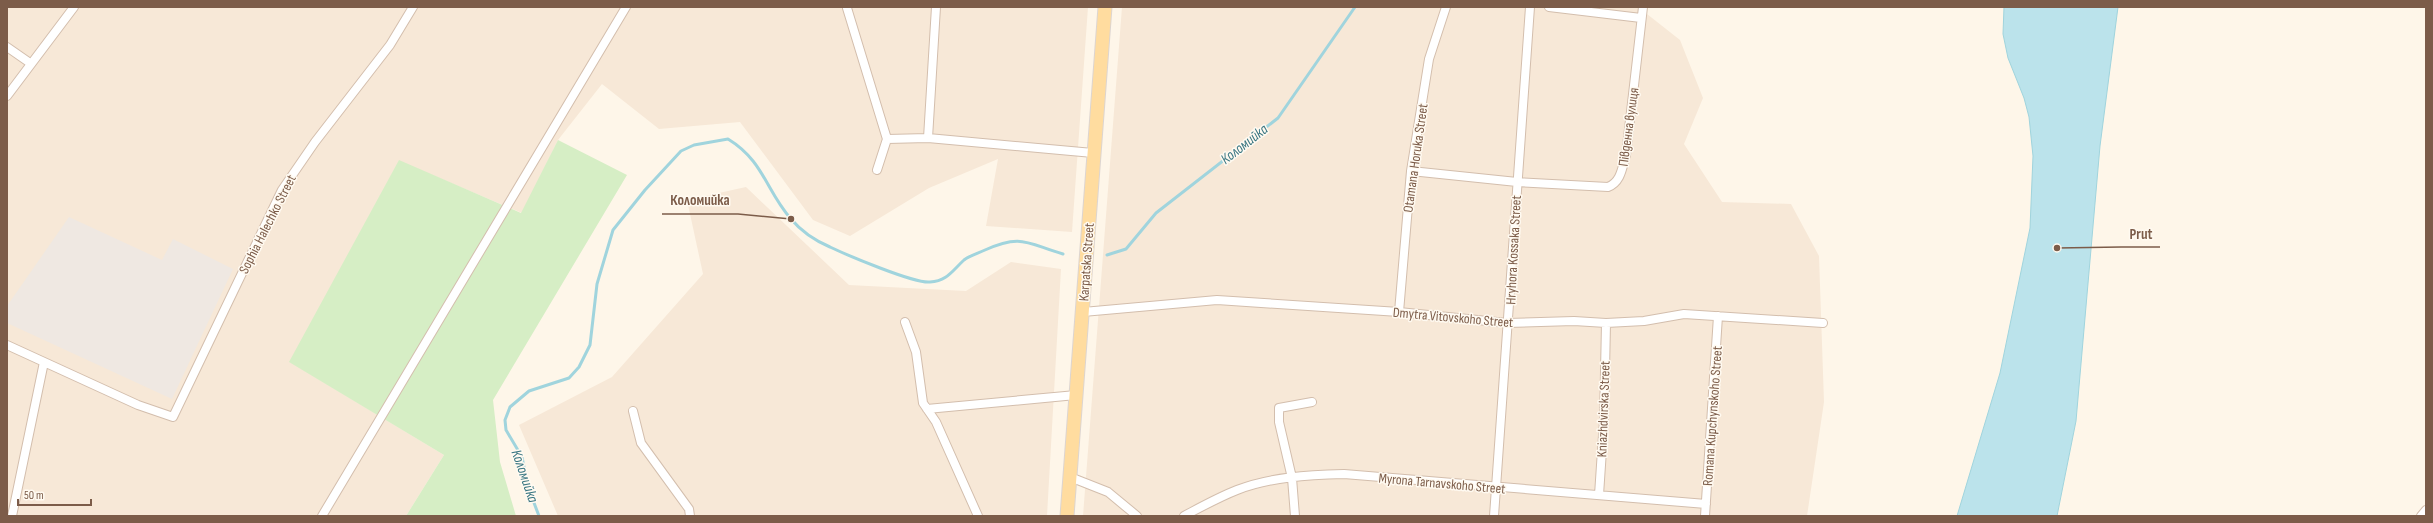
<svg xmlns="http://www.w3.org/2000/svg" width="2433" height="523" viewBox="0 0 2433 523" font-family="'Sofia Sans Condensed',sans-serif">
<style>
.residential{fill:#f7e8d7}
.industrial{fill:#efe8e2}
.green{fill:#d6eec5}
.water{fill:#bbe3eb;stroke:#a0d4dd}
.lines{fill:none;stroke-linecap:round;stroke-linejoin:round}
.stream{stroke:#a0d4dd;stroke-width:3}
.minor-casing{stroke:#d3bead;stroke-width:10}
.primary-casing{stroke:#ddd5d0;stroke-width:15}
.minor{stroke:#fff;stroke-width:8}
.primary{stroke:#ffdc9f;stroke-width:13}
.labels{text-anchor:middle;stroke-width:3;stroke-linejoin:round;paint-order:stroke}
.street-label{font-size:14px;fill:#7c5c49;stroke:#fffaf1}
.water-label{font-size:15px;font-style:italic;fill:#3a7682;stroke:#fffaf1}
.leader{fill:none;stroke:#7c5c49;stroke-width:1.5}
.callout-dot{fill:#7c5c49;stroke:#fffaf1;stroke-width:1.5}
.callout-label{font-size:15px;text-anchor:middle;font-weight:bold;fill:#7c5c49;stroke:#fffaf1;stroke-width:3;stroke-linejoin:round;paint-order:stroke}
</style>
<rect width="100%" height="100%" fill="#fef6e9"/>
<!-- residential -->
<path class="residential" d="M7 7H1088L1072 232 986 226 998 159 929 188 850 236 813 220 740 122 659 129 602 84 558 140 522 213 399 161 290 362 444 455 406 516H7Z
M1122 7H1647V14L1680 40 1703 98 1684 144 1722 202 1791 204 1819 256 1824 402 1807 516H1083Z
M746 187 849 285 966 291 1011 262 1061 269 1047 516H558L519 425 612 377 703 274 687 200Z"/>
<!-- industrial -->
<path class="industrial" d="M69 217 162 260 173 239 233 269 172 399 7 323V306Z"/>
<!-- green -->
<path class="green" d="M558 140 627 175 493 400 500 462 516 516H406L444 455 289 362 399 160 521 213Z"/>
<!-- water -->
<path class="water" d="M2004 7H2118L2100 146 2076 421 2057 516H1957L2000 373 2030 228 2033 156 2029 117 2024 98 2008 58 2003 34Z"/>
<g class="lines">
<!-- stream -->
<path class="stream" d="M1107 255 1126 249 1156 213 1278 118 1355 7
M539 516 528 487 522 457 506 430 505 420 510 407 529 391 569 378 579 367 590 345 597 284 613 230 645 190 681 151 694 145 728 139C764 161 766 191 791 219 801 231 816 241 830 247 847 255 915 284 930 282 947 281 952 271 964 260 969 256 979 253 985 250 1022 233 1028 244 1063 254"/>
<defs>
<path id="minor" d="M1549 7 1641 18
M847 8 887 139 877 170
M7 47 30 63
M7 96 74 7
M928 138 936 7
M887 139 928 138 1093 153
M1411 171 1517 182 1608 187C1621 182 1622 168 1626 155L1643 7
M1083 312 1217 300 1399 312 1507 323 1574 321 1606 323 1644 321 1684 314 1823 323
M1399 312 1411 171 1429 59 1446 7
M905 322 916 352 923 403 936 422 978 516
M7 345 138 405 173 417 282 190 315 142 390 45 413 7
M927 409 1076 395
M633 411 641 443 689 509 690 516
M1070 477 1108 492 1137 516
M1599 495 1604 420 1606 323
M12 516 44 362
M322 516 626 7
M1184 516C1201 507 1219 497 1237 490 1270 477 1309 475 1344 474L1706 504
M1295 516 1292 478 1279 422V408L1312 402
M1494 516 1530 7
M1705 516 1718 316
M2421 516 2426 510"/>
<path id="primary" d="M1067 516 1105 7"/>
</defs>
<!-- minor casing -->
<use href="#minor" class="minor-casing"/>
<!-- primary casing -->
<use href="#primary" class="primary-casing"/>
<!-- minor -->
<use href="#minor" class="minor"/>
<!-- primary -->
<use href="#primary" class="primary"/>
</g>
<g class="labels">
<!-- street labels -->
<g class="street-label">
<text transform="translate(1628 127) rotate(-82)" y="5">Південна вулиця</text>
<text transform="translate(1415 158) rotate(-82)" y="5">Otamana Horuka Street</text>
<text transform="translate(267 224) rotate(-63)" y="5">Sophia Halechko Street</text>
<text transform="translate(1513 250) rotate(-87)" y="5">Hryhora Kossaka Street</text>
<text transform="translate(1086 262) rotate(-86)" y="5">Karpatska Street</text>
<text transform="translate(1453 317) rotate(5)" y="5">Dmytra Vitovskoho Street</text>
<text transform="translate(1603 409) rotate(-88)" y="5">Kniazhdvirska Street</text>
<text transform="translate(1712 416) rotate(-86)" y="5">Romana Kupchynskoho Street</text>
<text transform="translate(1442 483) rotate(5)" y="5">Myrona Tarnavskoho Street</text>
</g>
<!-- water labels -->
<g class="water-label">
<text transform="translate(1244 144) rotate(-38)" y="5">Коломийка</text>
<text transform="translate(525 476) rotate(71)" y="5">Коломийка</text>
</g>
</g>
<!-- callouts -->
<path class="leader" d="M791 219L738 214H662M2057 248L2121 247H2160"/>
<g class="callout-dot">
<circle cx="791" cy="219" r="4"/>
<circle cx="2057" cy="248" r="4"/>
</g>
<g class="callout-label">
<text x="700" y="205">Коломийка</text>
<text x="2141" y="239">Prut</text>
</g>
<!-- border -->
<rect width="2433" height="523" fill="none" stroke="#7c5c49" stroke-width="16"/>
<!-- scale -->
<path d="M18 499v6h73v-6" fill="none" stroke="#7c5c49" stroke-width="2"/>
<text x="24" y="499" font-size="12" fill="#7c5c49" stroke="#fffaf1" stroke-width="3" paint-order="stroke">50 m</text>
</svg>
